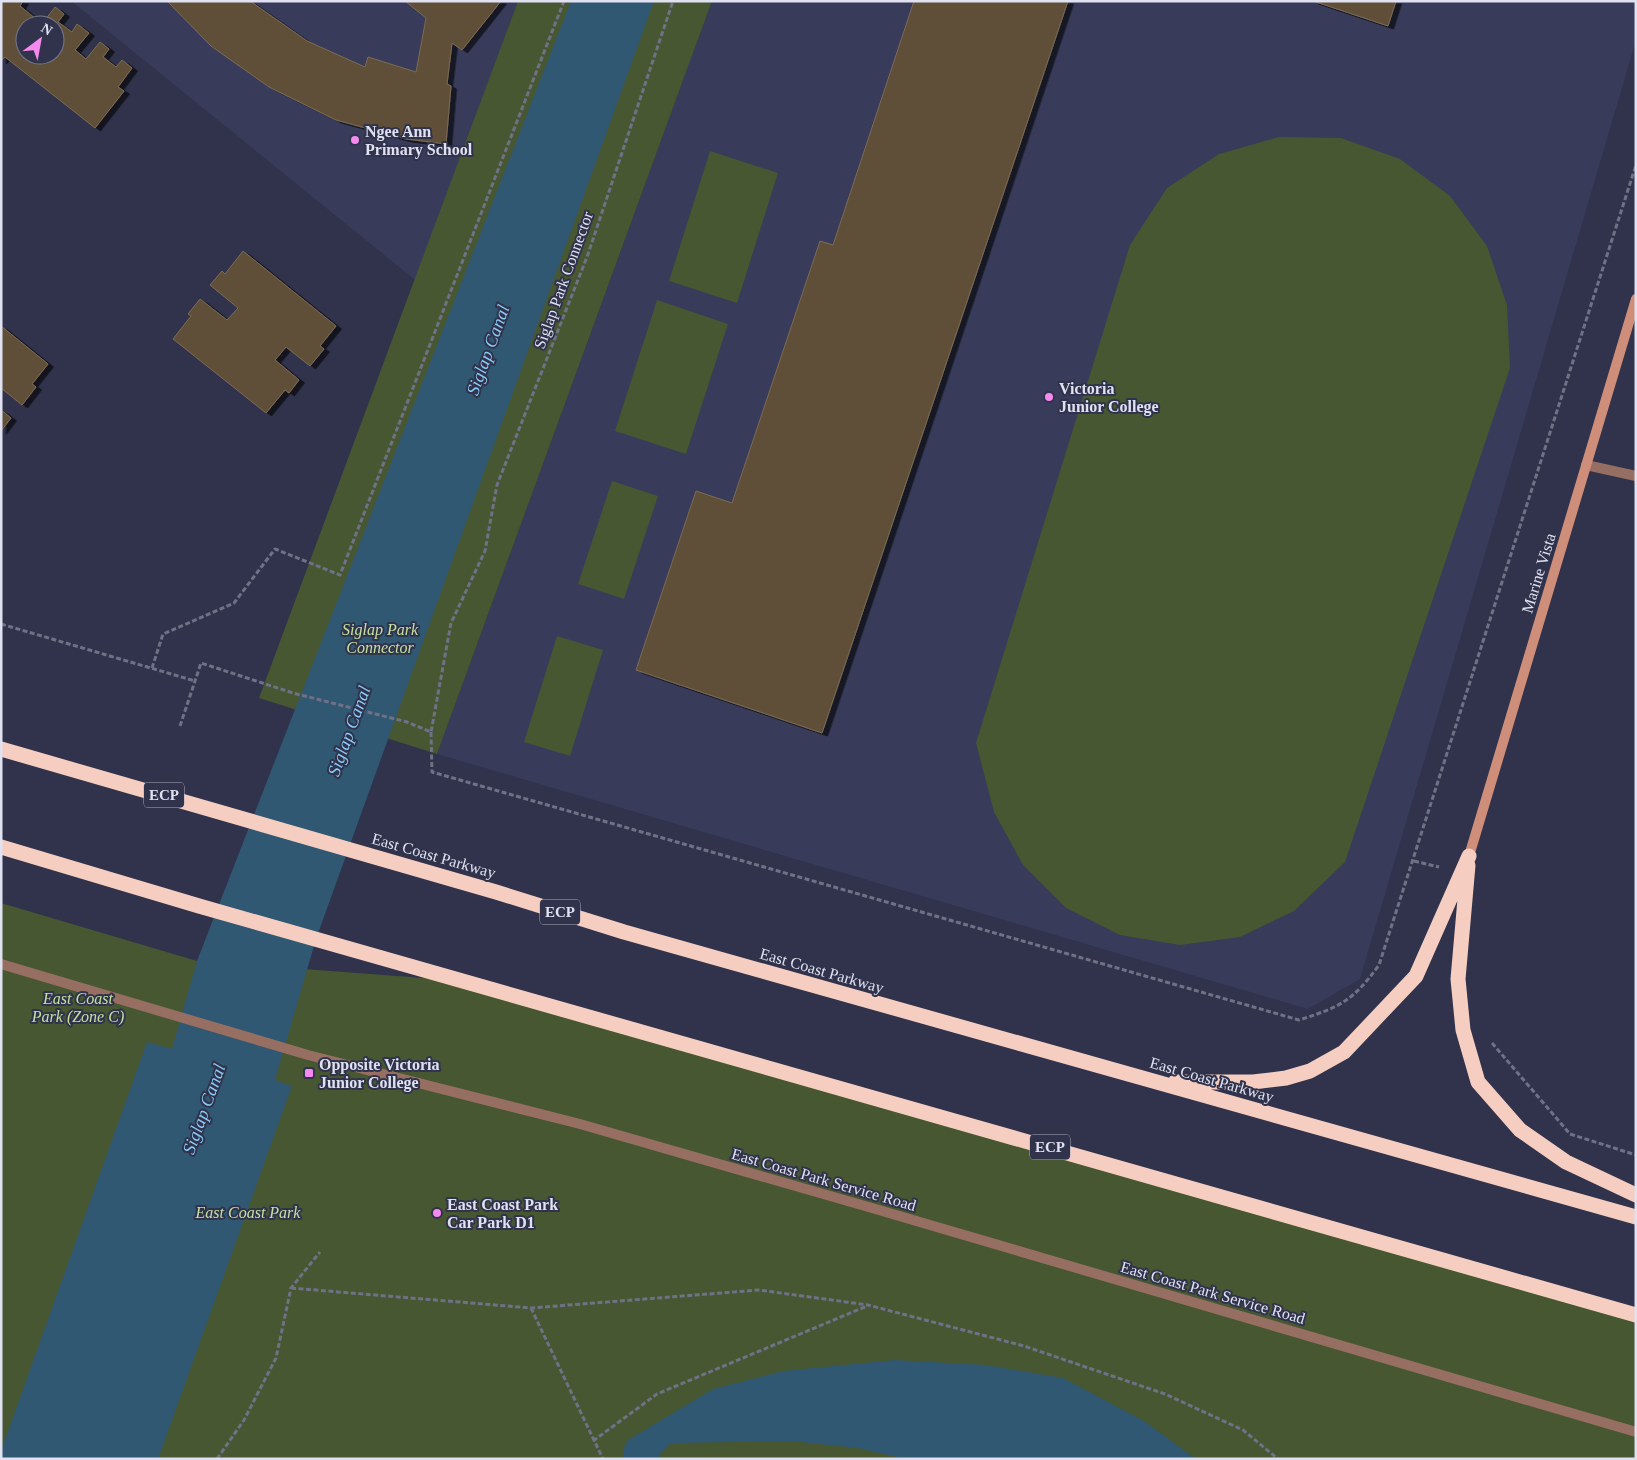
<svg xmlns="http://www.w3.org/2000/svg" width="1637" height="1460" viewBox="0 0 1637 1460" font-family="Georgia,serif">
<style>
.built{fill:#383b59}
.green{fill:#465732}
.water{fill:#305872}
.building{fill:#604f38;stroke:#7d6b53;fill-rule:evenodd;filter:url(#shadow)}
.lines{fill:none;stroke-linecap:round;stroke-linejoin:round}
.path{stroke:#6f7186;stroke-width:3;stroke-dasharray:5 2.5;stroke-linecap:butt}
.lane{stroke:#976f62;stroke-width:10}
.street{stroke:#976f62;stroke-width:10}
.secondary{stroke:#ce8e7a;stroke-width:10}
.highway{stroke:#f6cec1;stroke-width:15}
.poi-dot{fill:#f689ee;stroke:#30334b;stroke-width:2}
.labels{text-anchor:middle;stroke-width:4;stroke-linejoin:round;paint-order:stroke}
.shield{fill:#30334b;stroke:#abaec0;stroke-width:1}
.shield-label{font-size:15px;font-weight:bold;fill:#e0e2f2}
.poi-label{font-size:16px;font-weight:bold;fill:#e0e2f2;stroke:#30334b;text-anchor:start}
.street-label{font-size:16px;fill:#e0e2f2;stroke:#30334b}
.park-label{font-size:16px;font-style:italic;fill:#c3e1a0;stroke:#30334b}
.water-label{font-size:18px;font-style:italic;fill:#89cbf8;stroke:#30334b}
</style>
<defs>
<filter id="shadow"><feDropShadow dx="5.5" dy="3" stdDeviation="0" flood-color="#0009"/></filter>
</defs>
<rect width="100%" height="100%" fill="#30334b"/>
<!-- built -->
<path class="built" d="M71 1H518L415 280Z
M712 1H1636V40L1360 979 1308 1009 437 754Z"/>
<!-- green -->
<path class="green" d="M518 1H712L437 754 259 698Z
M1279 137 1341 138 1400 159 1450 196 1487 246 1507 305 1510 368 1345 862 1294 911 1240 937 1180 945 1120 935 1066 908 1023 865 994 812 976 743 1130 245 1167 188 1219 154Z
M710 151 778 173 737 303 669 281Z
M657 300 728 324 686 454 615 431Z
M612 481 658 496 624 599 578 584Z
M557 636 603 650 570 756 524 742Z
M1 903 197 961 464 981 1636 1316V1459H1Z"/>
<!-- water -->
<path class="water" d="M571 1H654L316 939 275 1080 292 1086 158 1459H1V1451L147 1042 172 1049 197 961Z
M895 1360 986 1365 1063 1378 1144 1421 1196 1459H906L858 1448 791 1441 672 1443 661 1452 659 1459H624L623 1450 628 1440 713 1389 783 1371Z"/>
<!-- building -->
<path class="building" d="M1 1H23L20 6 42 24 55 7 64 14 58 22 72 32 77 24 89 33 75 50 86 59 100 42 109 49 103 57 116 67 122 60 132 68 118 87 124 91 95 128 5 57 1 61ZM25 25H55V55H25Z
M167 1H250L307 41 365 67 368 57 416 72 426 18 405 1H501L462 50 452 43 447 84 451 86 446 144 406 139 336 120 269 87 211 46Z
M914 1H1068L822 733 636 670 696 491 732 503 820 241 833 245Z
M1313 1H1396L1388 26Z
M243 251 336 326 320 346 324 349 310 366 286 347 275 360 299 380 289 393 285 390 266 413 173 339 191 316 188 314 200 299 227 320 238 308 210 285 222 271 225 274Z
M1 326 48 364 32 384 36 387 22 405 1 388Z
M1 410 11 418 1 431Z"/>
<g class="lines">
<!-- path -->
<path class="path" d="M1 624 195 681
M152 668 163 634 234 603 275 549 340 575 564 1
M180 726 201 663 293 693 407 722 431 732 451 623 485 551 497 485 587 257 673 1
M431 732 432 772 1299 1020C1340 1007 1353 1001 1379 965L1636 165
M1414 861 1439 867
M1492 1043 1570 1134 1636 1155
M291 1288 531 1308 759 1290 868 1305 1024 1346 1165 1394 1243 1430 1278 1459
M531 1308 603 1459
M593 1441 657 1394 867 1306
M217 1459 244 1420 276 1358 291 1288 320 1252"/>
<!-- lane -->
<path class="lane" d="M1586 465 1636 476"/>
<!-- street -->
<path class="street" d="M1 964 308 1055 580 1124 872 1208 1636 1432"/>
<!-- secondary -->
<path class="secondary" d="M1469 856 1636 299"/>
<!-- highway -->
<path class="highway" d="M1 749 496 892 624 932 1636 1217
M1 847 199 906 1636 1315
M1468 865 1458 979 1463 1030 1478 1082 1520 1130 1566 1162 1636 1195
M1175 1082H1253L1286 1078 1310 1071 1344 1052 1416 976 1469 856"/>
</g>
<!-- markers -->
<g class="poi-dot">
<circle cx="355" cy="140" r="5"/>
<circle cx="1049" cy="397" r="5"/>
<rect x="304" y="1068" width="10" height="10" rx="2.5"/>
<circle cx="437" cy="1213" r="5"/>
</g>
<g class="labels">
<!-- shield labels -->
<g class="shield">
<rect x="144" y="782.5" width="40" height="25" rx="4"/>
<rect x="540" y="899.5" width="40" height="25" rx="4"/>
<rect x="1030" y="1134.5" width="40" height="25" rx="4"/>
</g>
<g class="shield-label">
<text x="164" y="800">ECP</text>
<text x="560" y="917">ECP</text>
<text x="1050" y="1152">ECP</text>
</g>
<!-- poi labels -->
<g class="poi-label">
<text x="365" y="137">Ngee Ann<tspan x="365" dy="18">Primary School</tspan></text>
<text x="1059" y="394">Victoria<tspan x="1059" dy="18">Junior College</tspan></text>
<text x="319" y="1070">Opposite Victoria<tspan x="319" dy="18">Junior College</tspan></text>
<text x="447" y="1210">East Coast Park<tspan x="447" dy="18">Car Park D1</tspan></text>
</g>
<!-- street labels -->
<g class="street-label">
<text transform="translate(563 280) rotate(-70)" y="6">Siglap Park Connector</text>
<text transform="translate(1538 573) rotate(-73)" y="6">Marine Vista</text>
<text transform="translate(434 855) rotate(16)" y="6">East Coast Parkway</text>
<text transform="translate(822 970) rotate(16)" y="6">East Coast Parkway</text>
<text transform="translate(1212 1079) rotate(16)" y="6">East Coast Parkway</text>
<text transform="translate(824 1179) rotate(16)" y="6">East Coast Park Service Road</text>
<text transform="translate(1213 1292) rotate(16)" y="6">East Coast Park Service Road</text>
</g>
<!-- park labels -->
<g class="park-label">
<text x="380" y="635">Siglap Park<tspan x="380" dy="18">Connector</tspan></text>
<text x="78" y="1004">East Coast<tspan x="78" dy="18">Park (Zone C)</tspan></text>
<text x="248" y="1218">East Coast Park</text>
</g>
<!-- water labels -->
<g class="water-label">
<text transform="translate(488 350) rotate(-70)" y="6">Siglap Canal</text>
<text transform="translate(349 731) rotate(-70)" y="6">Siglap Canal</text>
<text transform="translate(204 1109) rotate(-70)" y="6">Siglap Canal</text>
</g>
</g>
<!-- border -->
<rect width="1637" height="1460" fill="none" stroke="#e0e2f2" stroke-width="5"/>
<!-- north arrow -->
<g transform="translate(40 40) rotate(32)"><circle r="24" fill="#30334b" stroke="#76798e"/>
<path d="M0-4L9 19L0 12L-9 19Z" fill="#f689ee"/>
<text y="-8" font-size="14" font-weight="bold" text-anchor="middle" fill="#e0e2f2">N</text>
</g>
</svg>
